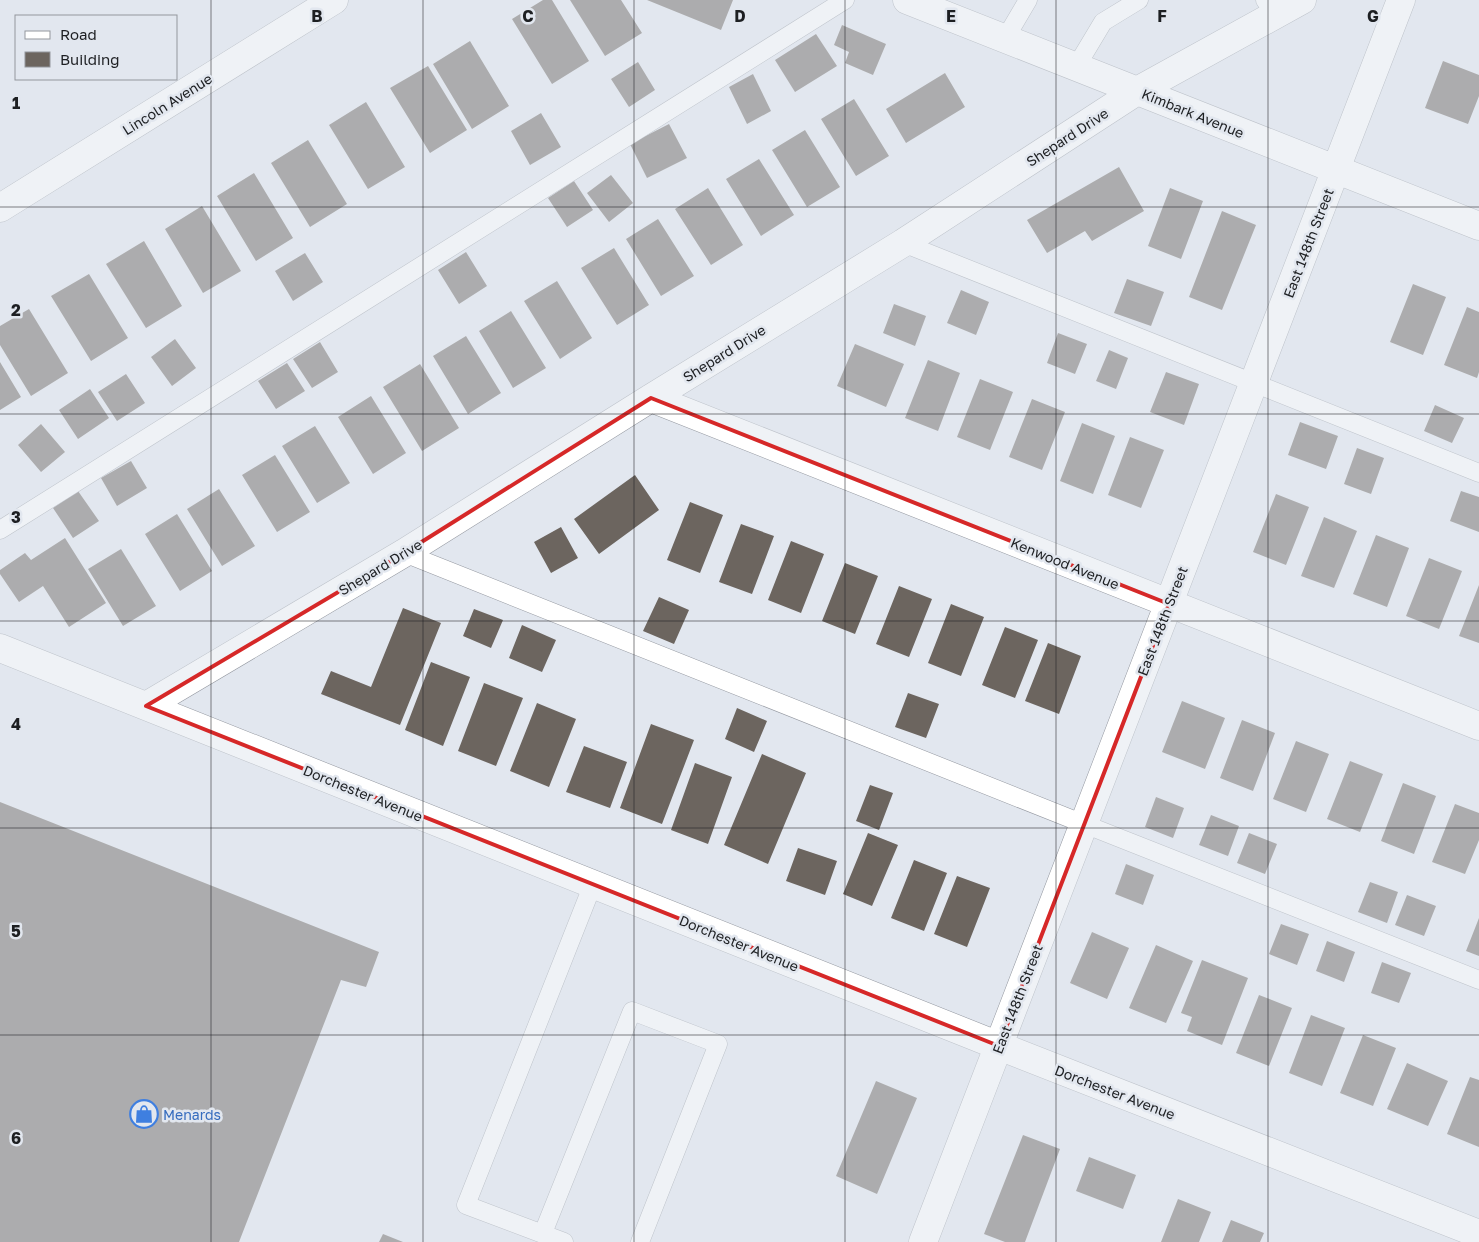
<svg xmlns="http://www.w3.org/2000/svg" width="1479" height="1242" viewBox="0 0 1479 1242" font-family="'Golos Text',sans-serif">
	<rect width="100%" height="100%" fill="#e2e7ef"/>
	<path fill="#6c655f" d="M543,0H552L589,61L552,84L512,19Z
		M570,0H621L642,33L605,56Z
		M647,0H733L721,30Z
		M842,25L886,44L873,75L845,63L849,52L834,45Z
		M816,34L837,66L795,92L775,60Z
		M470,41L509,106L472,129L433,64Z
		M1443,61L1479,75V96L1468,124L1425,108Z
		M638,62L655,90L629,107L611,79Z
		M428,66L467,130L430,153L390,88Z
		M945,73L965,107L906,143L886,109Z
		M753,74L771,111L747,124L729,87Z
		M854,99L889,156L856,176L821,119Z
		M366,102L405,167L368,189L329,125Z
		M541,113L561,147L530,165L511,131Z
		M669,124L687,158L647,178L630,144Z
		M805,130L840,187L807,207L772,150Z
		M308,140L347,204L310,227L271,163Z
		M759,159L794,215L761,236L726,179Z
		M1119,167L1144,211L1092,241L1085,231L1047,253L1027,220Z
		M254,173L293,238L256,261L217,196Z
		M611,175L633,203L609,222L587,193Z
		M574,181L593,210L567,227L548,198Z
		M708,188L743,245L711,265L675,209Z
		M1170,188L1203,201L1181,259L1148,246Z
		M202,206L241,271L203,293L165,229Z
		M1222,211L1256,225L1222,310L1189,297Z
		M658,219L694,276L661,296L626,239Z
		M144,241L182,306L146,328L106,264Z
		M614,248L649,305L617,325L581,268Z
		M466,252L487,286L459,304L438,270Z
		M305,253L323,282L293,301L275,271Z
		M89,274L128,338L91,361L51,296Z
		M1127,279L1164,292L1151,326L1114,313Z
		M557,281L592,338L560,359L524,301Z
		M1413,284L1446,297L1423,355L1390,342Z
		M961,290L989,302L976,335L947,323Z
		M894,304L926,316L915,346L883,333Z
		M1467,307L1479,312V372L1477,378L1444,365Z
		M29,309L68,373L31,396L0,345V326Z
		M511,311L546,368L513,388L479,331Z
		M1058,333L1087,344L1075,374L1047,363Z
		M466,336L501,393L468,414L433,356Z
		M175,339L196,368L172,386L151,357Z
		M320,342L338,372L312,388L293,359Z
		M855,344L904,364L886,407L837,386Z
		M1109,350L1128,358L1116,389L1096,381Z
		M928,360L960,373L938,431L905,418Z
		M0,362L21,397L0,410Z
		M287,363L305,391L276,409L258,381Z
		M420,364L459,428L422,451L383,387Z
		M1166,372L1199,384L1184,425L1150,412Z
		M126,374L145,403L117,421L98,392Z
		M980,379L1013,392L990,450L957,437Z
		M90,389L109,418L78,439L59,410Z
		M371,396L406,453L373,474L338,417Z
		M1032,399L1065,412L1042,470L1009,457Z
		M1435,405L1464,418L1452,443L1424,431Z
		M1300,422L1338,436L1326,469L1288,455Z
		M1082,423L1115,436L1093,494L1060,481Z
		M41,424L65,452L41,472L18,445Z
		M315,426L350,483L317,503L282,446Z
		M1130,437L1164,450L1141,508L1108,495Z
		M1357,448L1384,458L1371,494L1344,484Z
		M275,455L310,512L277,532L242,475Z
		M131,461L147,488L117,506L101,478Z
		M635,475L659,510L599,554L574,519Z
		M219,489L255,546L222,566L187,509Z
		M78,491L99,521L73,538L53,508Z
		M1461,491L1479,497V532L1450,521Z
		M1276,494L1309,507L1286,565L1253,552Z
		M690,502L723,515L700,573L667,560Z
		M177,514L212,571L180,591L145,534Z
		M1324,517L1357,531L1334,588L1301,576Z
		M741,524L774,536L752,594L719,582Z
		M561,527L578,558L551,573L534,542Z
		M1376,535L1409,548L1387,607L1353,594Z
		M65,538L106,603L69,627L43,586L19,602L0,574V570L25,553L31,560Z
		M791,541L824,554L801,613L768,600Z
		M121,549L156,606L123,626L88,569Z
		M1429,558L1462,571L1439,629L1406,616Z
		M845,563L878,576L855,634L822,621Z
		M1479,585V643L1459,636Z
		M899,586L932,599L909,657L876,644Z
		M659,597L689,610L674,644L643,631Z
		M951,604L984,617L961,676L928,663Z
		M403,608L441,623L400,725L321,694L331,671L371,687Z
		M474,609L503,620L491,648L463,636Z
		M522,625L556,640L542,672L509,658Z
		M1005,627L1038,640L1015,698L982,685Z
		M1048,643L1081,656L1059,714L1025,701Z
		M431,662L470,677L443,746L405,730Z
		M484,683L523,698L496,766L458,751Z
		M908,693L939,704L926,738L895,727Z
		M1182,701L1225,718L1205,769L1162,752Z
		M537,703L576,719L549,787L510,771Z
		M737,708L767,721L754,752L725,739Z
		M1242,720L1275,733L1253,791L1220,778Z
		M651,724L694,740L662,824L620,808Z
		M1296,741L1329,754L1306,812L1273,799Z
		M584,746L627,762L610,808L566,792Z
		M762,754L806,773L768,864L724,845Z
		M1350,761L1383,774L1360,832L1327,819Z
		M695,763L732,777L708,844L671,830Z
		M1403,783L1436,796L1414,854L1381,841Z
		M870,785L893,793L879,830L856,821Z
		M1156,797L1184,808L1173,838L1145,827Z
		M0,802L379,952L366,987L341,980L239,1242H0Z
		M1455,804L1479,813V840L1465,874L1432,862Z
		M1211,815L1239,826L1228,856L1199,845Z
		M868,833L898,845L872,906L843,894Z
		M1249,833L1277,844L1265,874L1237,863Z
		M798,848L837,861L825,895L786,881Z
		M914,860L947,873L924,931L891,918Z
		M1126,864L1154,875L1143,905L1115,894Z
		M957,876L990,888L967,947L934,934Z
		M1370,882L1398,892L1387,923L1358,912Z
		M1407,895L1436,906L1424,936L1395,925Z
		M1479,918V956L1466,951Z
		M1281,924L1309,934L1297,965L1269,954Z
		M1092,932L1129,948L1107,999L1070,983Z
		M1327,941L1355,952L1344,982L1316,971Z
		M1156,945L1193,961L1166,1023L1129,1008Z
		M1202,960L1248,978L1222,1045L1187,1031L1192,1017L1181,1013Z
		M1382,962L1411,973L1399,1003L1371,993Z
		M1259,995L1292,1008L1269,1066L1236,1053Z
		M1311,1015L1345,1028L1322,1086L1289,1073Z
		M1363,1035L1396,1048L1373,1106L1340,1093Z
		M1407,1063L1448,1081L1428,1126L1387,1109Z
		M1470,1077L1479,1080V1147L1447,1134Z
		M876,1081L917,1098L877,1194L836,1176Z
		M1023,1135L1060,1149L1025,1242H1005L984,1234Z
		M1089,1157L1136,1175L1123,1209L1076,1191Z
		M1178,1199L1211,1212L1199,1242H1161Z
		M1231,1220L1264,1233L1260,1242H1222Z
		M383,1234L403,1242H379Z"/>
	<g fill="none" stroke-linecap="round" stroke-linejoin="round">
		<defs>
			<path id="lane" d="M1265,0L1275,15
				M1005,39L1028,0
				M1076,67L1103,22L1139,0
				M903,243L1479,473
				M0,530L845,0
				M404,553L1084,824L1479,980
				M543,1233L632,1011L718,1044L640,1242
				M564,1242L466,1205L593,884"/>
			<path id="street" d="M907,0L1479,226
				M651,398L1479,726
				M0,648L999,1046L1479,1234
				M146,706L404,553L651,398L903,243L1137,91L1302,0
				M923,1242L1401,0"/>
			<path id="secondary" d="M0,208L334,0"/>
		</defs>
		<use href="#lane" stroke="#9498a0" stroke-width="19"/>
		<use href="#street" stroke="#9498a0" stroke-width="29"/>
		<use href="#secondary" stroke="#9498a0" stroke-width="29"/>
		<use href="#lane" stroke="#fff" stroke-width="18"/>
		<use href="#street" stroke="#fff" stroke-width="28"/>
		<use href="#secondary" stroke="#fff" stroke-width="28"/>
	</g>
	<path d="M0 0H1479V1242H0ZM651,398L1169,604L999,1046L146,706L404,553Z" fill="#e2e7ef" fill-opacity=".55" fill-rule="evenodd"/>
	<path fill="none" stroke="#d62828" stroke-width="4" stroke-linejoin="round" d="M651,398L1169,604L999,1046L146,706L404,553Z"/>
	<path fill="none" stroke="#1d1f22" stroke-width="1" stroke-opacity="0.55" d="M211,0V1242M423,0V1242M634,0V1242M845,0V1242M1056,0V1242M1268,0V1242M0,207H1479M0,414H1479M0,621H1479M0,828H1479M0,1035H1479"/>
	<defs>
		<symbol id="shop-ring" viewBox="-11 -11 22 22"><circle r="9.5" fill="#e2e7ef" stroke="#3f7fe0" stroke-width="1.5"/><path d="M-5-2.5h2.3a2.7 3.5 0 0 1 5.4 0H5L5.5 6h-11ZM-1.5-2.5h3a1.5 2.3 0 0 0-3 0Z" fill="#3f7fe0"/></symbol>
	</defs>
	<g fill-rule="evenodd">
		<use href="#shop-ring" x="128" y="1098" width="32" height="32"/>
	</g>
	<g text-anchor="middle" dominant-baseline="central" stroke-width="5" stroke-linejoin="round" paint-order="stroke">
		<g font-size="14" fill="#1d1f22" stroke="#e2e7ef">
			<text transform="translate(167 104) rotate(-32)">Lincoln Avenue</text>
			<text transform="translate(1193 113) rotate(22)">Kimbark Avenue</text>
			<text transform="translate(1067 137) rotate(-33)">Shepard Drive</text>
			<text transform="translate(1308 243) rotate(-69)">East 148th Street</text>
			<text transform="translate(724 353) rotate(-32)">Shepard Drive</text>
			<text transform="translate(1065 563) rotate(22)">Kenwood Avenue</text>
			<text transform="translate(380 567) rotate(-31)">Shepard Drive</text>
			<text transform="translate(1162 621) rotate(-69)">East 148th Street</text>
			<text transform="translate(363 793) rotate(22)">Dorchester Avenue</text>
			<text transform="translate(739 943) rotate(22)">Dorchester Avenue</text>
			<text transform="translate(1017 999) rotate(-69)">East 148th Street</text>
			<text transform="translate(1115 1092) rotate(21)">Dorchester Avenue</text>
		</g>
		<g font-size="14" fill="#366cbe" stroke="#e2e7ef" text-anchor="start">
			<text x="163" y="1114">Menards</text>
		</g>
	</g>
	<g font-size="16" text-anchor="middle" font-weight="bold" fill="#1d1f22" stroke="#e2e7ef" stroke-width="5" stroke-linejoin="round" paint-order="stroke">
		<text x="317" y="22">B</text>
		<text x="528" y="22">C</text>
		<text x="740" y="22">D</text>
		<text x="951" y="22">E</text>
		<text x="1162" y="22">F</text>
		<text x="1373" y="22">G</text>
		<text x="16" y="109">1</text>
		<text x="16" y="316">2</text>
		<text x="16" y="523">3</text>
		<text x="16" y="730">4</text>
		<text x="16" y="937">5</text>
		<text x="16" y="1144">6</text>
	</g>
	<rect x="15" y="15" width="162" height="65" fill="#e2e7ef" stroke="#93979d"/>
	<rect x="25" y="31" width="25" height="8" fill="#ffffff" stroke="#93979d"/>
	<text x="60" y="40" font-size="15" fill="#1d1f22">Road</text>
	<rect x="25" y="52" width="25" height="15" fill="#6c655f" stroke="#93979d"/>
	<text x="60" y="65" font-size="15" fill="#1d1f22">Building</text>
</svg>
